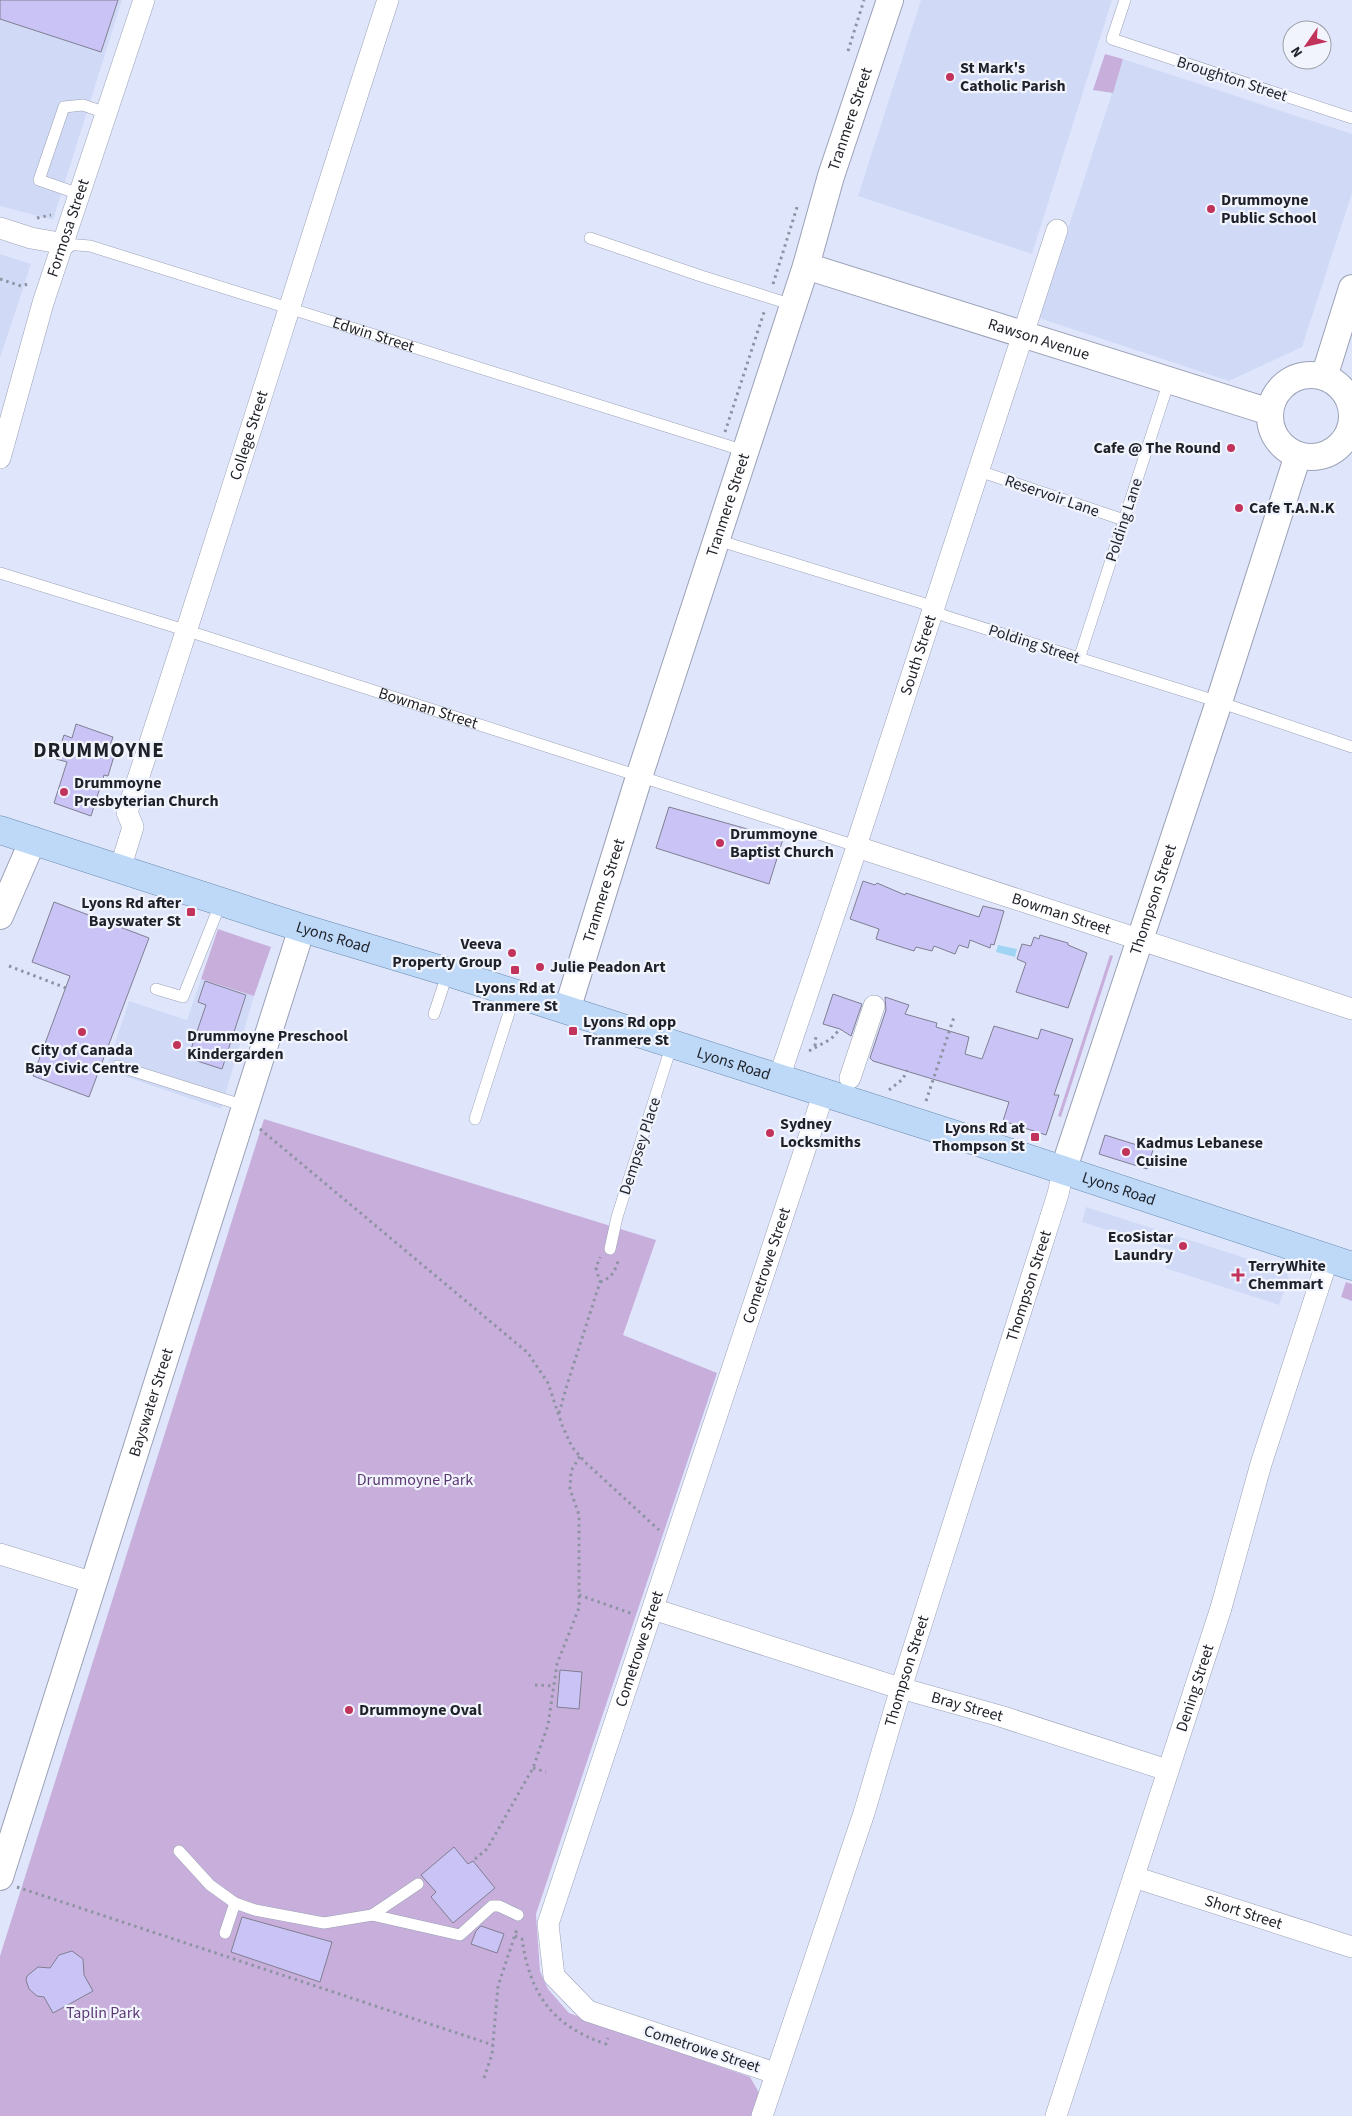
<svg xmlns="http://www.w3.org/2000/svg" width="1352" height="2116" viewBox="0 0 1352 2116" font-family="'Source Sans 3',sans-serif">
	<rect width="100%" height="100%" fill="#dfe6fc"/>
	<path fill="#d0daf6" d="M0,0H122L53,220L0,206Z
		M921,0H1112L1032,254L858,196Z
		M1123,59L1352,134V193L1302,347L1229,381L1039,318Z
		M0,254L31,264L0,358Z
		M201,979L254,996L221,1109L106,1070L129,1001L187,1020Z
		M1086,1207L1286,1271L1289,1278L1279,1305L1165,1268L1170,1250L1082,1222Z"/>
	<path fill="#c8afdb" d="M1105,54L1123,59L1113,93L1093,90Z
		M218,929L271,947L254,996L201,979Z
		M1110,955L1113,956L1061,1117L1058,1116Z
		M264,1119L656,1240L623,1335L717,1373L536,1914L540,1971L548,1989L569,2013L750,2077L761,2096L754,2116H0V1956Z
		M1346,1282L1352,1284V1301L1341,1297Z"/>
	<path fill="#9fd5f3" d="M998,945L1017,949L1015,957L996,952Z"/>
	<path fill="#cac4f6" stroke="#807e92" d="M0,0H118L101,52L0,19Z
		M76,724L113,737L108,751L115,753L108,776L104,775L91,816L54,803L67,762L56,759L64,735L72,738Z
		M669,807L783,839L769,884L656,848Z
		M863,881L875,885L877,883L905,895L906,893L979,917L983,906L1004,911L994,945L991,944L990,948L970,940L968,948L959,945L955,954L934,946L932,951L916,947L914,951L876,939L879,929L850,919Z
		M54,902L149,938L89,1097L33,1076L70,976L32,962Z
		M1040,935L1068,943V945L1087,953L1068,1008L1016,992L1026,963L1017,959L1022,944L1031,946L1034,937L1039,939Z
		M205,981L246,995L222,1069L188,1058L206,1005L198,1002Z
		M833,994L862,1004L851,1036L840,1029L823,1024Z
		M885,997L909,1005L905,1014L937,1023L936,1027L969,1037L965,1054L982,1059L994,1026L1038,1039L1041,1029L1073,1039L1054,1095H1059L1046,1135L1003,1121L1009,1102L873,1061L870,1058L886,1010Z
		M1105,1135L1153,1150L1147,1169L1099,1154Z
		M560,1670L582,1672L579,1709L557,1707Z
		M454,1847L468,1864L473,1861L495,1888L453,1923L431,1897L436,1892L421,1875Z
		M242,1917L332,1942L320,1982L231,1952Z
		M481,1926L504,1934L497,1953L471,1944L476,1931Z
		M72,1951L83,1959L84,1975L93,1991L53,2013L44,1997L37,1996L29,1989L26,1980L27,1976L38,1967L50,1968L59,1955Z"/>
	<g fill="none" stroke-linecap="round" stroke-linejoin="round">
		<defs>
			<g id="service">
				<path d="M1125,0L1112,39L1352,118"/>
				<path d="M79,194L39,180L64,107L83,105L106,113"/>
				<path d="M590,238L701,276L793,305"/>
				<path id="s1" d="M65,244L90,246L745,451"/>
				<path d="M979,471L1124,520"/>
				<path d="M717,540L922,603L945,616L1219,702L1352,747"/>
				<path id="s2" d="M0,573L188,631L856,846"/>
				<path d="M1079,659L1169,381"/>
				<path d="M156,989L183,997L221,902"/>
				<path d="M434,1014L448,972"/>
				<path d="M118,1066L245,1106"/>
				<path d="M475,1119L515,994"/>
				<path d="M610,1249L617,1217L672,1044"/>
				<path d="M179,1851L210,1885L235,1903L255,1910L324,1923L372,1915L460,1935L492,1906H499L518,1915"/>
				<path d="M372,1915L418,1884"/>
				<path d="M225,1933L235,1903"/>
			</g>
			<g id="minor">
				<path d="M0,228L31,238L65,244"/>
				<path d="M1349,431L1352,432"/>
				<path id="s3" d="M0,458L43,303L144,0"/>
				<path id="s4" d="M857,847L1352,1009"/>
				<path id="s5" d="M120,869L133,827L127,812C217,542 300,270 388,0"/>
				<path id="s6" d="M779,1078L857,847L856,846L1057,230"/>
				<path d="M850,1078L874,1006"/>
				<path d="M0,1554L94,1583"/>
				<path id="s7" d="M653,1609L890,1685L1000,1716L1167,1770"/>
				<path id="s8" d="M1134,1877L1352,1947"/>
				<path id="s9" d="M775,2073L588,2011L554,1976L548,1924L824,1092"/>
				<path id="s10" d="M762,2116L864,1813L901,1688L1058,1194L1063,1171"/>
				<path id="s11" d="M1056,2116L1221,1608L1261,1464L1328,1258"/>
			</g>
			<g id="tertiary">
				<path id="s12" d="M806,266L1270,412"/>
				<circle cx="1311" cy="416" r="41"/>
				<path d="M1324,377L1352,288"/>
				<path d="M0,916L33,840"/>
				<path id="s13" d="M567,1010L639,777L806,266L831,176L890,0"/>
				<path id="s14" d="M1063,1171L1219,702L1298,455"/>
				<path id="s15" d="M0,1877L302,928"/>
			</g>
			<g id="primary">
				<path id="s16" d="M0,830L302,928L448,972L978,1142L1352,1266"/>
			</g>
		</defs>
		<use href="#service" stroke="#9ba1b6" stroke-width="12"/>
		<use href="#minor" stroke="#9ba1b6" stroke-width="22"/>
		<use href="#tertiary" stroke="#9ba1b6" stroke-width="28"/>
		<use href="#primary" stroke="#6988ac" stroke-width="29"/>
		<path stroke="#8e93a3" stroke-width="3" stroke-dasharray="2.5 4" stroke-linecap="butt" d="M848,51L864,0
			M37,218L51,215
			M0,279L21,286L28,284
			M773,284L798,204
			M725,432L765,309
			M9,966L66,988
			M815,1046L816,1035
			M809,1051L831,1039L839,1030
			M889,1090L903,1079L907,1070
			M926,1101L954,1017
			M260,1129L528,1353L548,1383L562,1425L572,1447L586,1463L659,1530
			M600,1282C611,1278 615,1272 618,1261
			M559,1413L567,1385L600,1282L596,1268L600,1257
			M579,1595L633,1614
			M535,1685L553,1686
			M533,1768L546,1772
			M475,1859L487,1849L533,1768L548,1725L557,1664L579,1608V1515L570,1489L571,1471L580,1456
			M17,1887L493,2045
			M515,1936L522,1939C530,1994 552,2026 606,2044L608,2038
			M484,2078L492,2054L498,1986L517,1929"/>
		<use href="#service" stroke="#fff" stroke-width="11"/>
		<use href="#minor" stroke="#fff" stroke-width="21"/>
		<use href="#tertiary" stroke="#fff" stroke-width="26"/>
		<use href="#primary" stroke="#bdd9f7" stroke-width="28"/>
	</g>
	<g fill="#c2335c" stroke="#f1f4fd" stroke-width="2">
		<circle cx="950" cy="77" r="5"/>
		<circle cx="1211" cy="209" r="5"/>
		<circle cx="1231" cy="448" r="5"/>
		<circle cx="1239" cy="508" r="5"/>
		<circle cx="64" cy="792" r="5"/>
		<circle cx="720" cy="843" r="5"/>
		<rect x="186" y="907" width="10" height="10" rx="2.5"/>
		<circle cx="512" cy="953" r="5"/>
		<circle cx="540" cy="967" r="5"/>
		<rect x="510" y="965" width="10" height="10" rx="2.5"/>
		<rect x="568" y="1026" width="10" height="10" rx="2.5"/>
		<circle cx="82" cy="1032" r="5"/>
		<circle cx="177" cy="1045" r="5"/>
		<circle cx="770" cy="1133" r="5"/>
		<rect x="1030" y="1132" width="10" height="10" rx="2.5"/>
		<circle cx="1126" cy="1152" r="5"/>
		<circle cx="1183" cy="1246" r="5"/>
		<path d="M1235.5 1267.5h5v5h5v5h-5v5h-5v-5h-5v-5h5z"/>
		<circle cx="349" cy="1710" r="5"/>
	</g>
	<g text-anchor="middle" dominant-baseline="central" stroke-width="4.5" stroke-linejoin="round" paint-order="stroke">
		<g font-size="16" font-weight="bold" fill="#1f2129" stroke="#f1f4fd" text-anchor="start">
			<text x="960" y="68">St Mark's<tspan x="960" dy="18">Catholic Parish</tspan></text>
			<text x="1221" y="200">Drummoyne<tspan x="1221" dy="18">Public School</tspan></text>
			<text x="1221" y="448" text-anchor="end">Cafe @ The Round</text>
			<text x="1249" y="508">Cafe T.A.N.K</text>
			<text x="74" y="783">Drummoyne<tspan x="74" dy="18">Presbyterian Church</tspan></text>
			<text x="730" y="834">Drummoyne<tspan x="730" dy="18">Baptist Church</tspan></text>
			<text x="181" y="903" text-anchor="end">Lyons Rd after<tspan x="181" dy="18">Bayswater St</tspan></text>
			<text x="502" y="944" text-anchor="end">Veeva<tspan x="502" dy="18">Property Group</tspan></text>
			<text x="550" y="967">Julie Peadon Art</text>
			<text x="515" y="988" text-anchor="middle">Lyons Rd at<tspan x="515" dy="18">Tranmere St</tspan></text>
			<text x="583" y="1022">Lyons Rd opp<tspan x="583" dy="18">Tranmere St</tspan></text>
			<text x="187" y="1036">Drummoyne Preschool<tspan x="187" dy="18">Kindergarden</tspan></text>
			<text x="82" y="1050" text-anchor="middle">City of Canada<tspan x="82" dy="18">Bay Civic Centre</tspan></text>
			<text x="780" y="1124">Sydney<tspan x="780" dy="18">Locksmiths</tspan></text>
			<text x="1025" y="1128" text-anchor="end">Lyons Rd at<tspan x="1025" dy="18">Thompson St</tspan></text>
			<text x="1136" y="1143">Kadmus Lebanese<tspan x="1136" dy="18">Cuisine</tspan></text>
			<text x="1173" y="1237" text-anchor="end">EcoSistar<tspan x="1173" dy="18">Laundry</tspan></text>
			<text x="1248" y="1266">TerryWhite<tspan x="1248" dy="18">Chemmart</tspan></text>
			<text x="359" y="1710">Drummoyne Oval</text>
		</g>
		<g font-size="16" fill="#1f2129" stroke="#f1f4fd">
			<text transform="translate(1232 79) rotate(18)">Broughton Street</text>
			<text stroke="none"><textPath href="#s13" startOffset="935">Tranmere Street</textPath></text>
			<text stroke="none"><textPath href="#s3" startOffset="240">Formosa Street</textPath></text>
			<text stroke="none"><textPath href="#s1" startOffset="322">Edwin Street</textPath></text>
			<text stroke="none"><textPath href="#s12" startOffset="244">Rawson Avenue</textPath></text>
			<text stroke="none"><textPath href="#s5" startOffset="456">College Street</textPath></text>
			<text transform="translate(1052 496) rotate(19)">Reservoir Lane</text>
			<text stroke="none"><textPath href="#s13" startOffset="530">Tranmere Street</textPath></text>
			<text transform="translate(1124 520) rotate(-72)">Polding Lane</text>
			<text transform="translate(1034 644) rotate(18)">Polding Street</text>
			<text stroke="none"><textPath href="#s6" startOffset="446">South Street</textPath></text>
			<text stroke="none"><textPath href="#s2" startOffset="449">Bowman Street</textPath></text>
			<text stroke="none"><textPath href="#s13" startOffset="125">Tranmere Street</textPath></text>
			<text stroke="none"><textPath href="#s14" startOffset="286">Thompson Street</textPath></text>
			<text stroke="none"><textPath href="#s4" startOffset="215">Bowman Street</textPath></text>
			<text stroke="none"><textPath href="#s16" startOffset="350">Lyons Road</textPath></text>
			<text stroke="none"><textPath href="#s16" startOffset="770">Lyons Road</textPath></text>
			<text transform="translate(640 1146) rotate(-72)">Dempsey Place</text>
			<text stroke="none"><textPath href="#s16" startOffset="1175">Lyons Road</textPath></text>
			<text stroke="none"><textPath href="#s9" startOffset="992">Cometrowe Street</textPath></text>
			<text stroke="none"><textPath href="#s10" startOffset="872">Thompson Street</textPath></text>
			<text stroke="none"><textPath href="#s15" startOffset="498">Bayswater Street</textPath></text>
			<text stroke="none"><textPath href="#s9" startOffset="588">Cometrowe Street</textPath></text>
			<text stroke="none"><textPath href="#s10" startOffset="468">Thompson Street</textPath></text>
			<text stroke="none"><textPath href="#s11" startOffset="450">Dening Street</textPath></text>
			<text stroke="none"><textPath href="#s7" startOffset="329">Bray Street</textPath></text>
			<text stroke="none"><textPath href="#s8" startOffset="115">Short Street</textPath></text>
			<text transform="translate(702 2049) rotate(18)">Cometrowe Street</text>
		</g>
		<g font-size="16" fill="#5d3a74" stroke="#f1f4fd">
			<text x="415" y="1480">Drummoyne Park</text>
			<text x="103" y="2013">Taplin Park</text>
		</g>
		<g font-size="21" font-weight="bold" letter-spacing="1" fill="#1f2129" stroke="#f1f4fd">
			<text x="99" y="750">DRUMMOYNE</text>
		</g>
	</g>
	<g transform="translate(1307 45) rotate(236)"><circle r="24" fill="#f1f4fd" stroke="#9da0a8"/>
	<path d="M0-4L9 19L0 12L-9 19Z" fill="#c2335c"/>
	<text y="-8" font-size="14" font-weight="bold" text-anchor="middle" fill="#1f2129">N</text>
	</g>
</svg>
